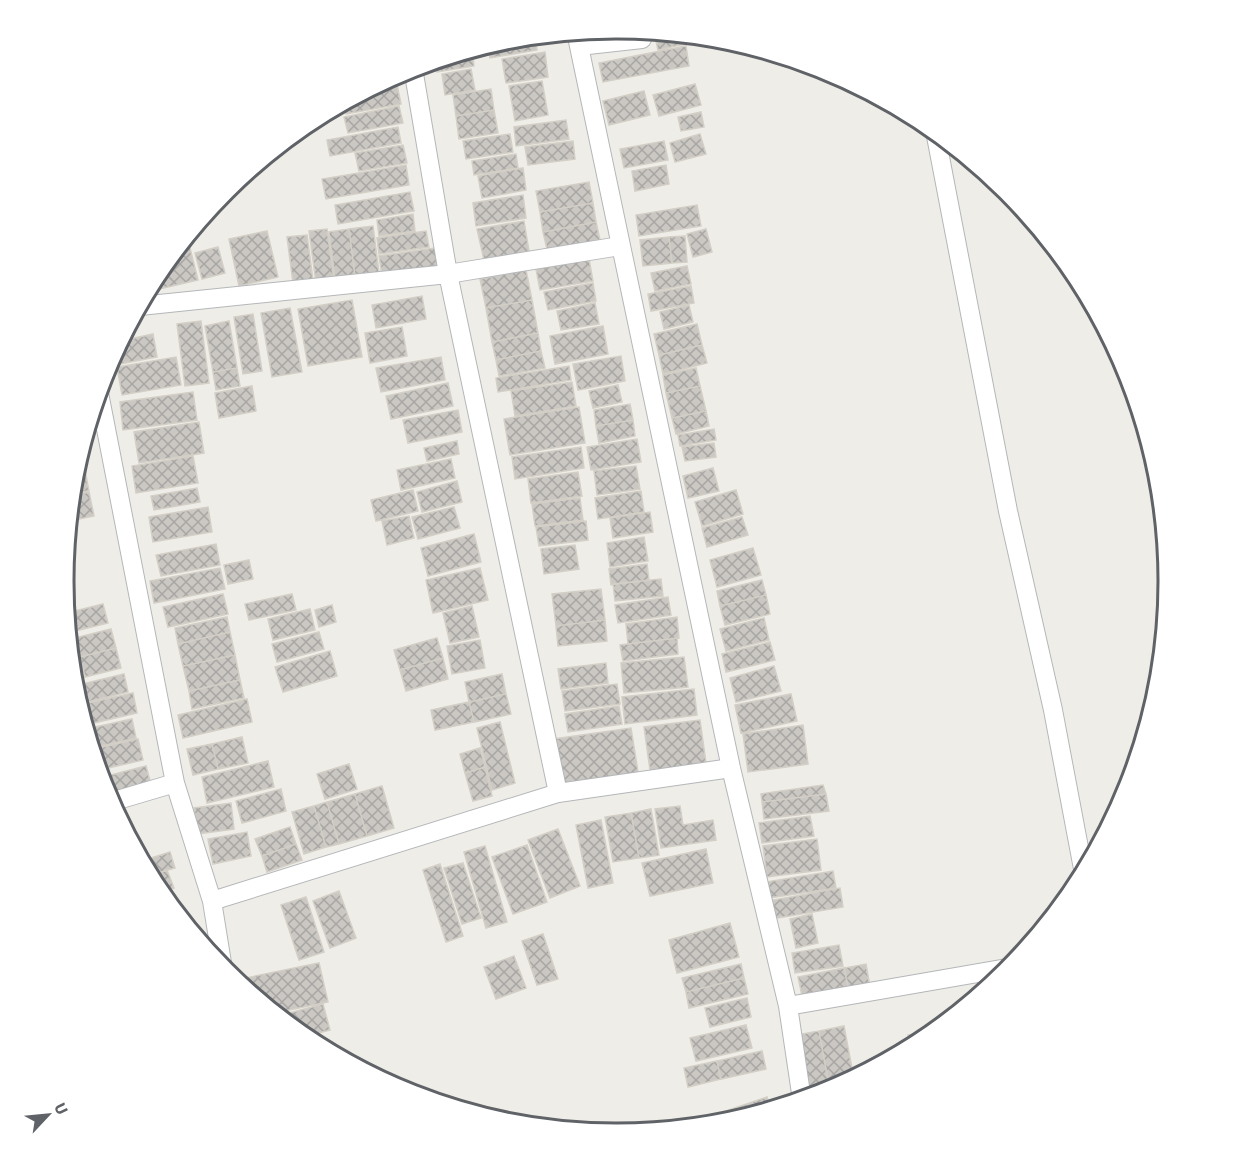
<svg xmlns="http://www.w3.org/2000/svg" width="1233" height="1163" viewBox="0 0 1233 1163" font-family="Signika,sans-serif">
	<defs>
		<pattern id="building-cross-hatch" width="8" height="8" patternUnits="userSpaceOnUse" patternTransform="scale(1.5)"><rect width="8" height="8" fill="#cbc8c4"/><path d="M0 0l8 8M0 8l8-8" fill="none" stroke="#a8a6a3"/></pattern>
	</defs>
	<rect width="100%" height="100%" fill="#efede7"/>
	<path fill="url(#building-cross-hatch)" stroke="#d3cfc6" stroke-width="1.5" d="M654,32L678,35L680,45L658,50Z
		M678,35L700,37L701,41L680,45Z
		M535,37L537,50L490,58L488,45L509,39Z
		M686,46L689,66L603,82L599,63Z
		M472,50L474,66L437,72L435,61Z
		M545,52L548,77L506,83L502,59Z
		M471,69L475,90L445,95L442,74Z
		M396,80L401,104L346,114L344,103L383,82Z
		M542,81L548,115L515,121L509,86Z
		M695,84L701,105L659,116L653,95Z
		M491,89L494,110L456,116L453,95Z
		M644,91L650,115L609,125L603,101Z
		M399,106L403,123L348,133L344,117Z
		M494,110L498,133L459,139L456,116Z
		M701,112L704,127L681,131L678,117Z
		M566,120L569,139L516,146L514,127Z
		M398,127L401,143L330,156L327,140Z
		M510,134L513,152L466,159L463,141Z
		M700,134L706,154L675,162L670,143Z
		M573,141L575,159L528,165L525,147Z
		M664,141L668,160L624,168L620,149Z
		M403,145L407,163L359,171L355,153Z
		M516,154L518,168L474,175L472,161Z
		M406,165L409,185L326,199L322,179Z
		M666,165L669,184L635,191L632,171Z
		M523,168L526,190L482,198L478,176Z
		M589,182L593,203L540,212L536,191Z
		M410,192L414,211L338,224L335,205Z
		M523,195L526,218L476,226L473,203Z
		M593,203L596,222L543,232L540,212Z
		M697,205L701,226L639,236L636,215Z
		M413,214L415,231L379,236L377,220Z
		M524,221L529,251L484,260L477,229Z
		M596,222L600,240L547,249L543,232Z
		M373,226L379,273L355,276L349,229Z
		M327,229L334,281L316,283L309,231Z
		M349,229L355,276L335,278L329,232Z
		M706,229L712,252L693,257L687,234Z
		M267,231L278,277L239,286L229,239Z
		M426,231L429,247L379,254L377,238Z
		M307,235L313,280L293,283L287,237Z
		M685,236L687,262L672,263L669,237Z
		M669,237L672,263L643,266L640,240Z
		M189,244L198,280L159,289L157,274L179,247Z
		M218,247L225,273L202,279L195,253Z
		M435,248L438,267L382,275L379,256Z
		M589,259L593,281L540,290L536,269Z
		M687,266L691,284L655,291L651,273Z
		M526,270L532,300L486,308L480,279Z
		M153,281L156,293L146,295Z
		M593,283L596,301L548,310L544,292Z
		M691,286L694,303L651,311L648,294Z
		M422,296L426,319L376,328L372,305Z
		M352,300L362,357L308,366L298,309Z
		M532,300L538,333L492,342L486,308Z
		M595,303L599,324L561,330L557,311Z
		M689,305L693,322L664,329L660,312Z
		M290,308L302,372L272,377L261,313Z
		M253,314L262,371L243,374L234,317Z
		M201,321L209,383L185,386L177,324Z
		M229,321L237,368L213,372L205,326Z
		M697,324L702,345L659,355L654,334Z
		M603,326L608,354L555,364L550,336Z
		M402,327L407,356L370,363L365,333Z
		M538,333L541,351L496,360L492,342Z
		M153,334L157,357L114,365L113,357L121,341Z
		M702,345L707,363L663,374L659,355Z
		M541,351L545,368L499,376L496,360Z
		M621,356L625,381L578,390L573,364Z
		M176,357L181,385L122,395L117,367Z
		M441,357L445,380L381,392L376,368Z
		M569,366L571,380L498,392L496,378Z
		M237,368L240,386L216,390L213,372Z
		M696,368L700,386L666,393L663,375Z
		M572,382L576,406L515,416L511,391Z
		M448,383L453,406L391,419L386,396Z
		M618,385L622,402L593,408L589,391Z
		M252,386L256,411L219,418L215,393Z
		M700,386L706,411L672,418L666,393Z
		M193,392L197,420L123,430L120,402Z
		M630,404L633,420L596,426L594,410Z
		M579,407L585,443L510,455L504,419Z
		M458,410L462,432L408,443L403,420Z
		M706,411L709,426L676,434L672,418Z
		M633,420L635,436L599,443L596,426Z
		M199,422L204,453L139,463L134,432Z
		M714,429L716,440L680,446L678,435Z
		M637,439L641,462L591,470L587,447Z
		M457,441L459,454L427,461L424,448Z
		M714,443L716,457L685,461L682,447Z
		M581,447L584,468L515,479L512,457Z
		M193,456L198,483L136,493L132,466Z
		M451,459L455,478L401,490L397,470Z
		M84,465L89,491L72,493L76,466Z
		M636,466L640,489L597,495L594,471Z
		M713,468L719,491L688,498L683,476Z
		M578,472L582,496L531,503L528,479Z
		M457,481L462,502L422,512L417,492Z
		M197,488L200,502L154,510L151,496Z
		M413,490L418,511L376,521L371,500Z
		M736,490L743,514L702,526L695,502Z
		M641,491L644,512L598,519L595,498Z
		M89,492L94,516L69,521L72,496Z
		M580,498L583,520L535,526L532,504Z
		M208,507L212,532L153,542L149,517Z
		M454,507L460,528L418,539L412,517Z
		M650,512L653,532L613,538L610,518Z
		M409,516L414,538L387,545L382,521Z
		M742,517L748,535L707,547L702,528Z
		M586,521L588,540L539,546L536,527Z
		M474,534L481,562L428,576L421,548Z
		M644,537L648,561L610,567L607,543Z
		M216,544L220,565L161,576L156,555Z
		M575,545L579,569L544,574L541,549Z
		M753,548L761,575L717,587L710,560Z
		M249,560L253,579L228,584L224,565Z
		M647,564L649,580L611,585L609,569Z
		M220,568L225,589L154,603L150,581Z
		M480,568L488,600L433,613L426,580Z
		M661,579L663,596L615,601L613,584Z
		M762,580L766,595L720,606L717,591Z
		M601,589L605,620L556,626L552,594Z
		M223,594L228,614L168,627L163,607Z
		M292,594L296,610L249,620L245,604Z
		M766,595L770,614L725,625L720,606Z
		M668,597L671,615L618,623L615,605Z
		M103,604L108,623L71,632L67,613Z
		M332,605L336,622L319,627L315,610Z
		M472,606L479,637L450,643L443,613Z
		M310,609L315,630L273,640L268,619Z
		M227,617L230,632L178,644L175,628Z
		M677,617L679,638L628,644L626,624Z
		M764,618L769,640L726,651L720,629Z
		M605,620L607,641L558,646L556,626Z
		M111,629L116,648L80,657L75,638Z
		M230,632L235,655L183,666L178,644Z
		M319,632L324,649L277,662L272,644Z
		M437,638L443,658L400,670L394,650Z
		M677,638L678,654L623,661L620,645Z
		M480,640L485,668L452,674L447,646Z
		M770,642L775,660L726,672L722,654Z
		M116,648L121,668L85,677L80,657Z
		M330,651L337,676L283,692L275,667Z
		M235,655L240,680L189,691L183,666Z
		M684,657L688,687L624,693L621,663Z
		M443,658L448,679L406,691L400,670Z
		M606,663L608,683L561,689L558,669Z
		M774,666L781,691L736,702L730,678Z
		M124,674L128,692L79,704L74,686Z
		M502,674L506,694L469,702L465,682Z
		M240,680L244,698L192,709L189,691Z
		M617,684L620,704L565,711L562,691Z
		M694,689L697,715L625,724L622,697Z
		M133,693L137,713L85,725L79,705Z
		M506,694L511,714L474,722L469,702Z
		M791,694L797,721L741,733L735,705Z
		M247,699L252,722L183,738L178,715Z
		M469,702L474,722L435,730L431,710Z
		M619,706L622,724L568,732L565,714Z
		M132,719L136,738L92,748L86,729Z
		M700,720L707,770L651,777L644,727Z
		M500,722L515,783L492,790L477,728Z
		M803,725L808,764L748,772L743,734Z
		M631,728L639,778L562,789L554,739Z
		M242,737L248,763L218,769L212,744Z
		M138,739L143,760L99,770L93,749Z
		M212,744L218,769L193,775L187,749Z
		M480,748L485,767L465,773L460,754Z
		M268,761L274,787L207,803L202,777Z
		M349,764L357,789L325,799L317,774Z
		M146,766L152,788L110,800L103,777Z
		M485,767L492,796L473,801L465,773Z
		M823,785L826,794L762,802L761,794Z
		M382,786L394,828L367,836L355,794Z
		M281,789L286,811L242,823L236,801Z
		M355,794L367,836L339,844L327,802Z
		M826,794L829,811L764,819L762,802Z
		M327,802L339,844L326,847L314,806Z
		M231,803L234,829L198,834L194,808Z
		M314,806L326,847L304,854L292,812Z
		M680,806L683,825L713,820L716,840L661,848L655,809Z
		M651,809L659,855L639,858L631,813Z
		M631,813L639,858L613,862L605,817Z
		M810,816L814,836L762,843L759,823Z
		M601,820L613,883L588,888L576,825Z
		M290,827L296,844L262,856L255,839Z
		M558,829L580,886L550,898L528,840Z
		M247,832L251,856L213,864L208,839Z
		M817,839L821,870L767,877L763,846Z
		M296,844L302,860L267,872L262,856Z
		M527,845L547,902L513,914L492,857Z
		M485,846L507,922L486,928L464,852Z
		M706,849L713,883L650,896L642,863Z
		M170,852L175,868L150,875L142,861Z
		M463,863L481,918L462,924L444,868Z
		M440,864L463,936L446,942L423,870Z
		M167,870L174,888L160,893L150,876Z
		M833,871L836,888L769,898L766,882Z
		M840,888L843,907L772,919L768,901Z
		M339,891L356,938L330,948L313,901Z
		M306,897L324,952L299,960L281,905Z
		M812,914L818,943L796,948L790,919Z
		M730,923L739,957L677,973L669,940Z
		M543,934L558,979L537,985L522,941Z
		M839,945L843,966L795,973L792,953Z
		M514,956L526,988L496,999L484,967Z
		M319,963L328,1002L275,1013L249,992L246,978Z
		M741,964L744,978L686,992L682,978Z
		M866,964L870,987L849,991L844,968Z
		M844,968L849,991L803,1000L798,977Z
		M744,978L748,994L689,1008L686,992Z
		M747,998L751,1017L710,1027L705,1008Z
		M323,1004L330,1030L304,1037L278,1016Z
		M746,1025L752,1048L696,1061L690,1038Z
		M844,1026L854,1079L829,1086L819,1031Z
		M938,1030L923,1041L910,1049L908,1035Z
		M819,1031L829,1086L806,1090L796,1035Z
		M762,1051L766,1069L721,1079L717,1061Z
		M717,1061L721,1079L688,1087L684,1068Z
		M767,1097L771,1110L726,1123L723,1112Z"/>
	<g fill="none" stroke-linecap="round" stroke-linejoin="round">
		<defs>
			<path id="minor" d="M576,32L731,768L788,1006L1007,968L1009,971
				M579,46L642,39
				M413,68L448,274L558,793
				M935,131L1008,511L1053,710L1084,874
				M140,306L448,274L620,246
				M99,393L175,783L212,901L223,969
				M111,802L175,783
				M212,901L558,793L731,768
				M788,1006L802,1100"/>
		</defs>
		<use href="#minor" stroke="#b4b7ba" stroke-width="20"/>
		<use href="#minor" stroke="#fff" stroke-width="18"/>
	</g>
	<path d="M0 0H1233V1163H0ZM74 581a542 542 0 1 1 1084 0a542 542 0 1 1-1084 0Z" fill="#fff" fill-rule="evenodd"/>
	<path fill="none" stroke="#5f6266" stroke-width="3" d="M74 581a542 542 0 1 1 1084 0a542 542 0 1 1-1084 0Z"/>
	<g transform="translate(48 1115) rotate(64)" stroke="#ffffff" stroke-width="4.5" paint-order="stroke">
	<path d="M0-4.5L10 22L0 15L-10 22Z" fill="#5f6266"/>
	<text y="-9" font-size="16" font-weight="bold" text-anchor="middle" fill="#5f6266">U</text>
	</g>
</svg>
